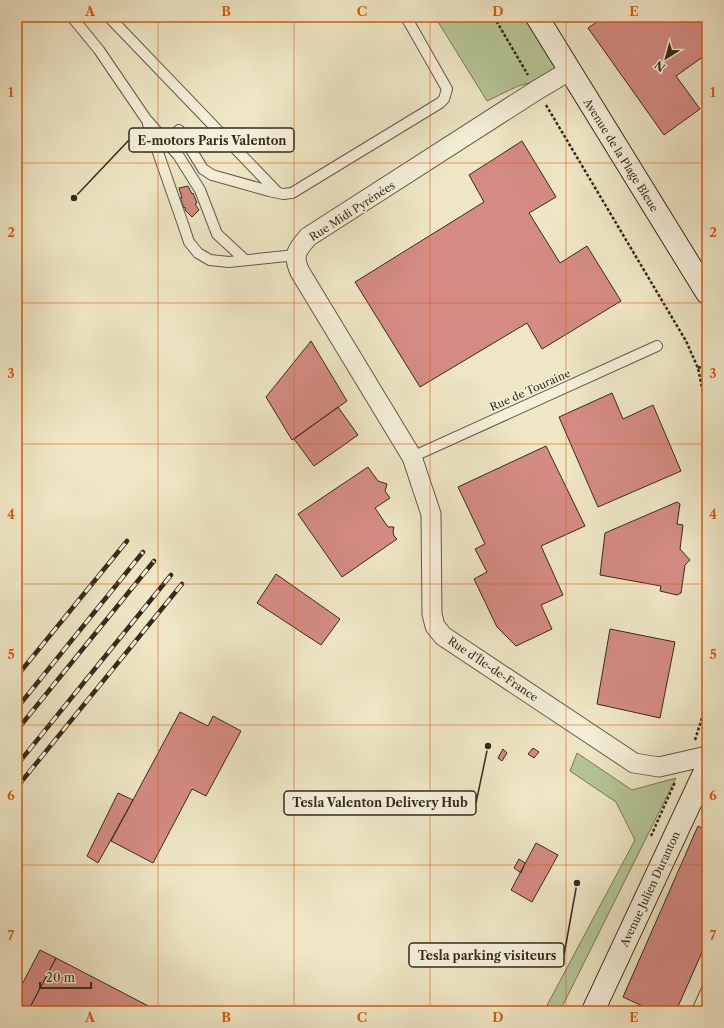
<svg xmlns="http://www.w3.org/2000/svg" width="724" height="1028" viewBox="0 0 724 1028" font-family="'Libre Caslon Text',serif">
	<rect width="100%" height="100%" fill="#eee6c5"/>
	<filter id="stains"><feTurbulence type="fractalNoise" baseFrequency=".005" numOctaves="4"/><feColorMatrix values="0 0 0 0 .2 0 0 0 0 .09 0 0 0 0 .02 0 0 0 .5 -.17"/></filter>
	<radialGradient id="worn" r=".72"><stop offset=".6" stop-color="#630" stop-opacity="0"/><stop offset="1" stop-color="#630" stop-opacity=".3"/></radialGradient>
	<path fill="#b5c697" stroke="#76785a" d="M435,17H526L556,66L553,72L545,79L518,86L487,101Z
		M577,753L632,790L676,778L560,1011H544L635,840L616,802L570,771Z"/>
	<path fill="#d48b83" stroke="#362a1c" d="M604,17H707V54L676,76L700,109L664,135L588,28Z
		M522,141L556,197L529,213L560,263L587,246L621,301L542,349L527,323L420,387L355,282L484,202L469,175Z
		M188,186L192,194L193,193L197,203L195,204L199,210L192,217L185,210V207L184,208L180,198H182L179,188Z
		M311,341L347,401L292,440L266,397Z
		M612,393L623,419L653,405L681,471L598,507L559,417Z
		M338,407L358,435L314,466L294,439Z
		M546,446L585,526L541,546L563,595L541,605L552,629L516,646L497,627L474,579L487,572L475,549L485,544L458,487Z
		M368,467L378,481L387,484L385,491L390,498L375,508L388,527H394L393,532L394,536L397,539L342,577L298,514Z
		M677,502L680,504L677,524L683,525L680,549L690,560L685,565L681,593L677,595L660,591L661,586L600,575L605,533Z
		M276,574L340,619L321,645L257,603Z
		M610,629L675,642L660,718L597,704Z
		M180,712L208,726L213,716L241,731L206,796L192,789L153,863L111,841Z
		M533,748L539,752L534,758L528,754Z
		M503,749L507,753L502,761L498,758Z
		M118,793L133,800L98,863L87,856Z
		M698,826L707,831V941L676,1011H653L623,997Z
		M536,843L558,855L532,902L511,890Z
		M519,859L525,863L521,873L514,868Z
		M40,950L56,958L28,1011H17V994Z
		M56,958L158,1011H28Z
		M181,1006L190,1011H178Z"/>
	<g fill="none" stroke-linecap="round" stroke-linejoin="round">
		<defs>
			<path id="lane" d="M72,17L99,50L146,119L178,155L200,190L217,234L244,259
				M109,17L278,193
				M148,124L183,224L189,242L198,253L210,260L229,262L296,255
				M166,141L179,130L203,169L212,175L269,191L283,194L292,193L440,103L444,99L447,89L406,17
				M412,457L657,346
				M697,1011L707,989"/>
			<path id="street" d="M569,71L537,90L308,237C297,250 292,255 300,272L412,457L431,514L432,614L435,626L443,636L634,763L659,767L707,756"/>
			<path id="secondary" d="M537,17L707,293
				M593,1011L707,767"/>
		</defs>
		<use href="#lane" stroke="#645946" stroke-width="12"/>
		<use href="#street" stroke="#645946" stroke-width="21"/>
		<use href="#secondary" stroke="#362a1c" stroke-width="24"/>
		<path stroke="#362a1c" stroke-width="2.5" stroke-dasharray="3 2" stroke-linecap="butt" d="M494,17L528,75
			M546,105L686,341L698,368L707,412
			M698,368L707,365
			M695,740L707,702
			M651,836L675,782"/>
		<use href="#lane" stroke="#f4efd9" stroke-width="10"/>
		<use href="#street" stroke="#f4efd9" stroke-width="19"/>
		<use href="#secondary" stroke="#f4efd9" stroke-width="22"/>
		<defs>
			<path id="rail" d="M17,676L127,541
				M17,708L143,552
				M17,730L154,561
				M17,765L171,575
				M17,787L182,584"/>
		</defs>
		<use href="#rail" stroke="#362a1c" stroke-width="4.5"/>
		<use href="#rail" stroke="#f4efd9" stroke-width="3" stroke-dasharray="9" stroke-linecap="butt"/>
	</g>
	<path fill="none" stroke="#df570d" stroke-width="1" stroke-opacity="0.55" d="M158,17V1011M294,17V1011M430,17V1011M566,17V1011M17,163H707M17,303H707M17,444H707M17,584H707M17,725H707M17,865H707"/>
	<g text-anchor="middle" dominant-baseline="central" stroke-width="3.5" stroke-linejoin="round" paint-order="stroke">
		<g font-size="11" fill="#362a1c" stroke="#f4efd9">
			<text transform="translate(621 155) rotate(58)">Avenue de la Plage Bleue</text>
			<text transform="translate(352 211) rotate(-33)">Rue Midi Pyrénées</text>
			<text transform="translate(530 390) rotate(-24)">Rue de Touraine</text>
			<text transform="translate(493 669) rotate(34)">Rue d'Île-de-France</text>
			<text transform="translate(650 889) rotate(-65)">Avenue Julien Duranton</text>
		</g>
	</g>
	<path fill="none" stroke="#362a1c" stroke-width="1.5" d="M74 198L129 140M488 746L476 803M577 883L564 955"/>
	<g fill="#362a1c" stroke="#f4efd9" stroke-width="1.5">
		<circle cx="74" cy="198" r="4"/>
		<circle cx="488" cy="746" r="4"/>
		<circle cx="577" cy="883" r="4"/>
	</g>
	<g fill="#f4efd9" stroke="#362a1c" stroke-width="1.5">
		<rect x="129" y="128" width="165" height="24" rx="4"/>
		<rect x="284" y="791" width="192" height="24" rx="4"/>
		<rect x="409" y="943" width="155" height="24" rx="4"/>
	</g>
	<g font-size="12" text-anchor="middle" font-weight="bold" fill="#362a1c">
		<text x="212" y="145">E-motors Paris Valenton</text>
		<text x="380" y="807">Tesla Valenton Delivery Hub</text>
		<text x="487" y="960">Tesla parking visiteurs</text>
	</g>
	<rect width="724" height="1028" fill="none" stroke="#eee6c5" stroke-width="44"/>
	<g transform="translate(666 58) rotate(217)" stroke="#f4efd9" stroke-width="3" paint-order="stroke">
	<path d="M0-3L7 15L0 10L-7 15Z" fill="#362a1c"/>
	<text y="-6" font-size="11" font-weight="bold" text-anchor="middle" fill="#362a1c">N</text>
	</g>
	<path d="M40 982v6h51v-6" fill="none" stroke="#362a1c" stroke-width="2"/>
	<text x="46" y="982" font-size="12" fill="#362a1c" stroke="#f4efd9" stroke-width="3" paint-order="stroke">20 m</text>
	<rect x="22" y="22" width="680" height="984" fill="none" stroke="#df570d" stroke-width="1.5"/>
	<g font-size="13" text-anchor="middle" font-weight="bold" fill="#df570d">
		<text x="90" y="16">A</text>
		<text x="226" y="16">B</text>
		<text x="362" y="16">C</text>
		<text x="498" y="16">D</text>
		<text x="634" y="16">E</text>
		<text x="11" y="97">1</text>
		<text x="713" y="97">1</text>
		<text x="11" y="237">2</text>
		<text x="713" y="237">2</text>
		<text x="11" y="378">3</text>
		<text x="713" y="378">3</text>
		<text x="11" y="519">4</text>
		<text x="713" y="519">4</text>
		<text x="11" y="659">5</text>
		<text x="713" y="659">5</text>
		<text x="11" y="800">6</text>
		<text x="713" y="800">6</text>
		<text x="11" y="940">7</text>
		<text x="713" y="940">7</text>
		<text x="90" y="1022">A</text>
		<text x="226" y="1022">B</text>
		<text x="362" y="1022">C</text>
		<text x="498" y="1022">D</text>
		<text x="634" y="1022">E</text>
	</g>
	<rect width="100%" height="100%" filter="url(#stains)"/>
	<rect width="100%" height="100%" fill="url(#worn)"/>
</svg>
